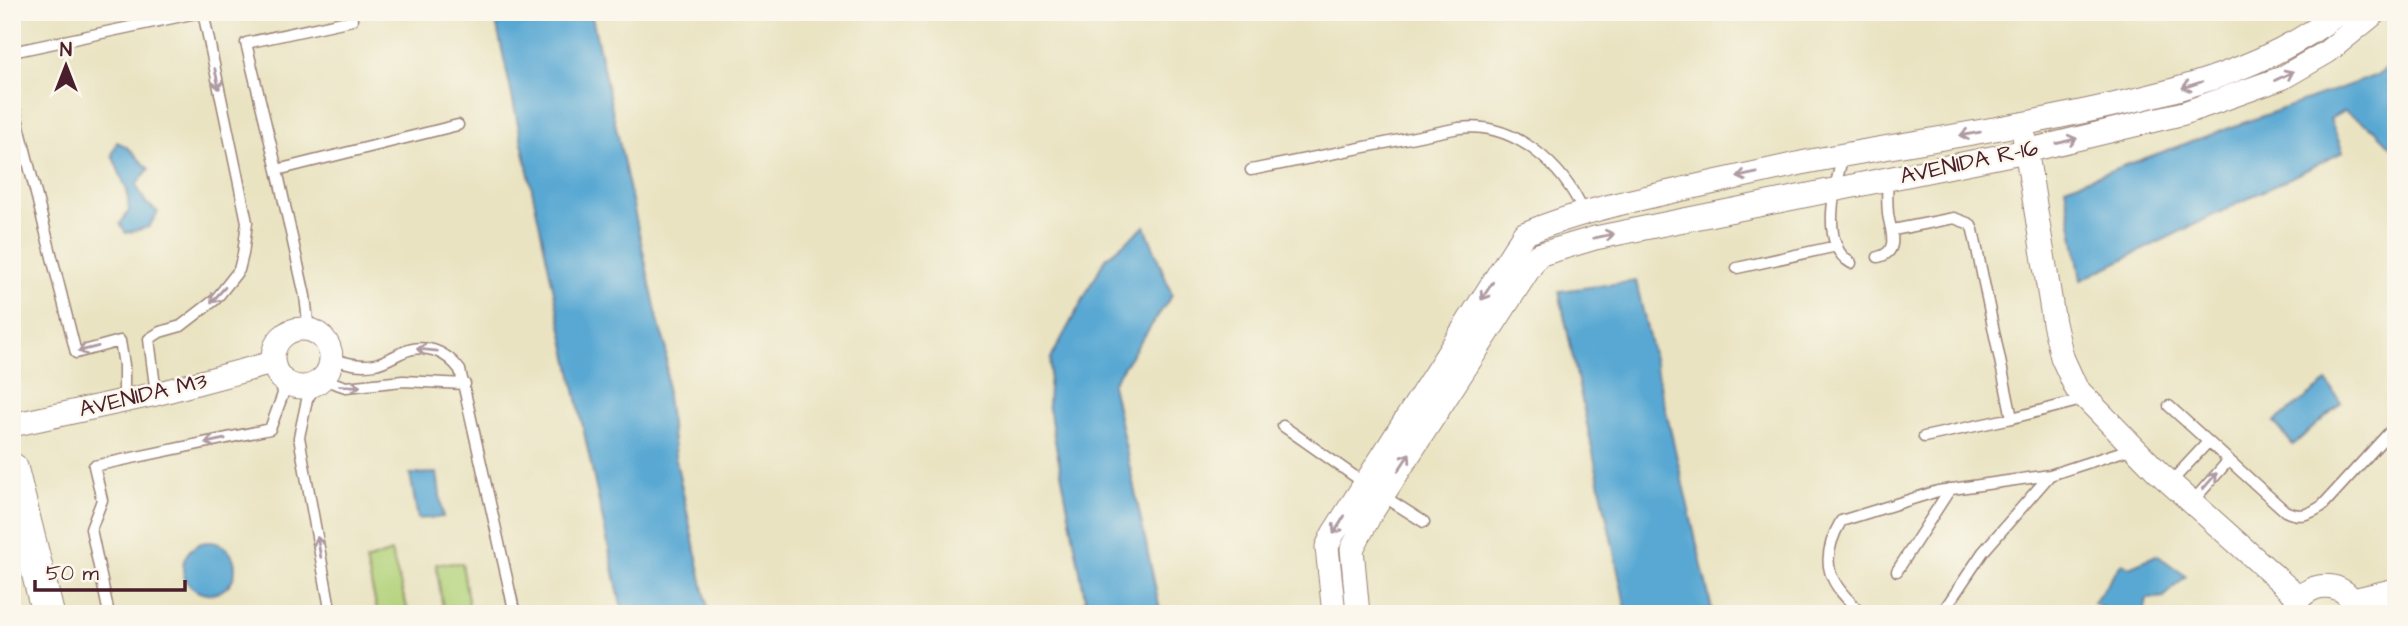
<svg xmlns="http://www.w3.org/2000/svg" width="2408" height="626" viewBox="0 0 2408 626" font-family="'Architects Daughter',sans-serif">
	<rect width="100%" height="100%" fill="#fbf7ec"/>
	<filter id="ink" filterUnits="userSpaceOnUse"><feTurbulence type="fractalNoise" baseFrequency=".0143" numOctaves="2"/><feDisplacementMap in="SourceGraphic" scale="14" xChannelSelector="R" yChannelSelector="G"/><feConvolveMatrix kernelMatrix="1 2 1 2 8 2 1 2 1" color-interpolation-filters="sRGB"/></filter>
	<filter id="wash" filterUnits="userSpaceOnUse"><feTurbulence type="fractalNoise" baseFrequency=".00686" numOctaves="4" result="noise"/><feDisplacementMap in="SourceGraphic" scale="28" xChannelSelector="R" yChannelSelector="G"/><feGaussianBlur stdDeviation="1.57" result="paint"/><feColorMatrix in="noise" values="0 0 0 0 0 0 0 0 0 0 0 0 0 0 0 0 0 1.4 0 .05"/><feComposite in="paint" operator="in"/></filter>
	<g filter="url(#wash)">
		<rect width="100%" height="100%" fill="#e9e3c1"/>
		<path fill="#b2d27a" stroke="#7e7852" stroke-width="2" d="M391,552L409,614H378L366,561Z
			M462,563L469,607L443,609L436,564Z"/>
		<path fill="#59a8d3" stroke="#52647f" stroke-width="2" d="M494,12H591L659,325L666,347L667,397L675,456L709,614H623Z
			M2396,58V151L2375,130L2344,111L2330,119L2343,152L2081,280L2065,187L2380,74Z
			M117,142C134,149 136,158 149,169L136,185L146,203L158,212L149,227L126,233L120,224L129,211L127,190L112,155Z
			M1145,226L1172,295L1112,384L1161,614H1088L1048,404L1051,358L1105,259Z
			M1636,281L1713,614H1627L1559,291Z
			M2327,382L2341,403L2293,445L2274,422Z
			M437,473L443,517L418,519L410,474Z
			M183 568a26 26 0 1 1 52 0a26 26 0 1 1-52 0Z
			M2157,555L2186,576L2164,597L2147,599L2144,614H2112L2094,603L2122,563L2129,567Z"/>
	</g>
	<g filter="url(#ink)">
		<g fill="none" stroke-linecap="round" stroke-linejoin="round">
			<defs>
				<path id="lane" d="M12,52L201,12
					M12,98L76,353L120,341L124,365V400
					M1843,156C1835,184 1819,245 1851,263
					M277,170L246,43L352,20L350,12
					M1251,170L1459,128C1514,121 1563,165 1584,213
					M1893,230L1954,218L1970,224L1973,230L2012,418
					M1878,257C1901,252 1890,229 1888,214C1887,203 1887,191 1888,179
					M1737,268L1837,246
					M309,330L305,296L277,170L458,125
					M331,358C346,363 360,367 375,364C385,362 392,357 401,353C424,342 446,351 460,370L515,614
					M322,379L346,387L403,381L465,384
					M316,384L307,400L299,437L331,614
					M156,394L149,339L160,332L181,326L216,299L239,270L243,254L247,222L203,12
					M2169,406L2285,511C2300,518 2308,515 2322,506L2396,425
					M1283,426L1367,485
					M1924,437L2012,418L2086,399
					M2170,483L2208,442
					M1380,494L1424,522
					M2192,502L2229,460
					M1897,571L1950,489
					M109,614L91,529L102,500L94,466L270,429L283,394L281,379
					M1863,614C1829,584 1817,563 1841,521L1938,491L2050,475L2133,448
					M1938,614L1944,610L1983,552L2050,475"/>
				<path id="street" d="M2024,136L2054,323L2062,357L2076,388L2158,472L2299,598
					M1524,234C1579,211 1639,199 1697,186C1733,178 1769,170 1806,162C1894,145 1983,133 2071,114C2166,94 2262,73 2340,12
					M1538,255L1595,238L2026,151L2184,113L2282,78L2327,52L2376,12
					M273 358a29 29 0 1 1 58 0a29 29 0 1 1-58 0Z
					M12,425L156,394L272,363
					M2353,600L2396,590
					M1334,614L1327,547L1333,534L1524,234
					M1358,614L1352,549L1370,515L1538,255
					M2291,614C2302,578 2349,576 2358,614
					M2390,614L2396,613"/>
				<path id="secondary" d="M12,469L48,614"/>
			</defs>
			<use href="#lane" stroke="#9a8176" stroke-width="13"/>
			<use href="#street" stroke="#9a8176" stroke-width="25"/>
			<use href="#secondary" stroke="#9a8176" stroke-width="34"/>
			<use href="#lane" stroke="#fff" stroke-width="10"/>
			<use href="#street" stroke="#fff" stroke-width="23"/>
			<use href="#secondary" stroke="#fff" stroke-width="32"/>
		</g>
		<defs><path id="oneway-shaft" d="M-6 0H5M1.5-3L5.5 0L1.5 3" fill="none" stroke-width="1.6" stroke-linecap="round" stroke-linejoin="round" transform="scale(1.75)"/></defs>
		<g stroke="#ae9aa0">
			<use href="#oneway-shaft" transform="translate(2284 76) rotate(-26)"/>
			<use href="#oneway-shaft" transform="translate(217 79) rotate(78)"/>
			<use href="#oneway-shaft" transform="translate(2192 85) rotate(162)"/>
			<use href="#oneway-shaft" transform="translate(1970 134) rotate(170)"/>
			<use href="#oneway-shaft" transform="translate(2067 141) rotate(-14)"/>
			<use href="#oneway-shaft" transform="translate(1747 175) rotate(168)"/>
			<use href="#oneway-shaft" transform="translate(1604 236) rotate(-12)"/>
			<use href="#oneway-shaft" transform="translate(1487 291) rotate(123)"/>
			<use href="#oneway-shaft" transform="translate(218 295) rotate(132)"/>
			<use href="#oneway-shaft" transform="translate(88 349) rotate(166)"/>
			<use href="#oneway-shaft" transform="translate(427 350) rotate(-174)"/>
			<use href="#oneway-shaft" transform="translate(350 386) rotate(2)"/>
			<use href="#oneway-shaft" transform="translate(215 441) rotate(168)"/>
			<use href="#oneway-shaft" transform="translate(1404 462) rotate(-57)"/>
			<use href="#oneway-shaft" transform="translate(2210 481) rotate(-49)"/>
			<use href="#oneway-shaft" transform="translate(1339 525) rotate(122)"/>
			<use href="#oneway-shaft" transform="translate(319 547) rotate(-100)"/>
		</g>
	</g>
	<g text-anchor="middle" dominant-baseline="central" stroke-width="5" stroke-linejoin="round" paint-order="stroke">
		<g font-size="23" fill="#4a1f2b" stroke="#fbf7ec">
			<text transform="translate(1969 162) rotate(-12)">AVENIDA R-16</text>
			<text transform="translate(143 395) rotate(-13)">AVENIDA M3</text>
		</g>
	</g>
	<rect width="2408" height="626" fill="none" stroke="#fbf7ec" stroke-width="42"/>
	<g transform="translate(66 66)" stroke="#fbf7ec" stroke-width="5" paint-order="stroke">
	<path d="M0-5L12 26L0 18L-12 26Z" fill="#4a1f2b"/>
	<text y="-10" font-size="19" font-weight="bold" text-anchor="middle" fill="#4a1f2b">N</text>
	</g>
	<path d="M35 580v10h150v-10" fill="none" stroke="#4a1f2b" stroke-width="3.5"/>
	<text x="46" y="580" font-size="21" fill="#4a1f2b" stroke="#fbf7ec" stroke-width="5" paint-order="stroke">50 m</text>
</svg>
